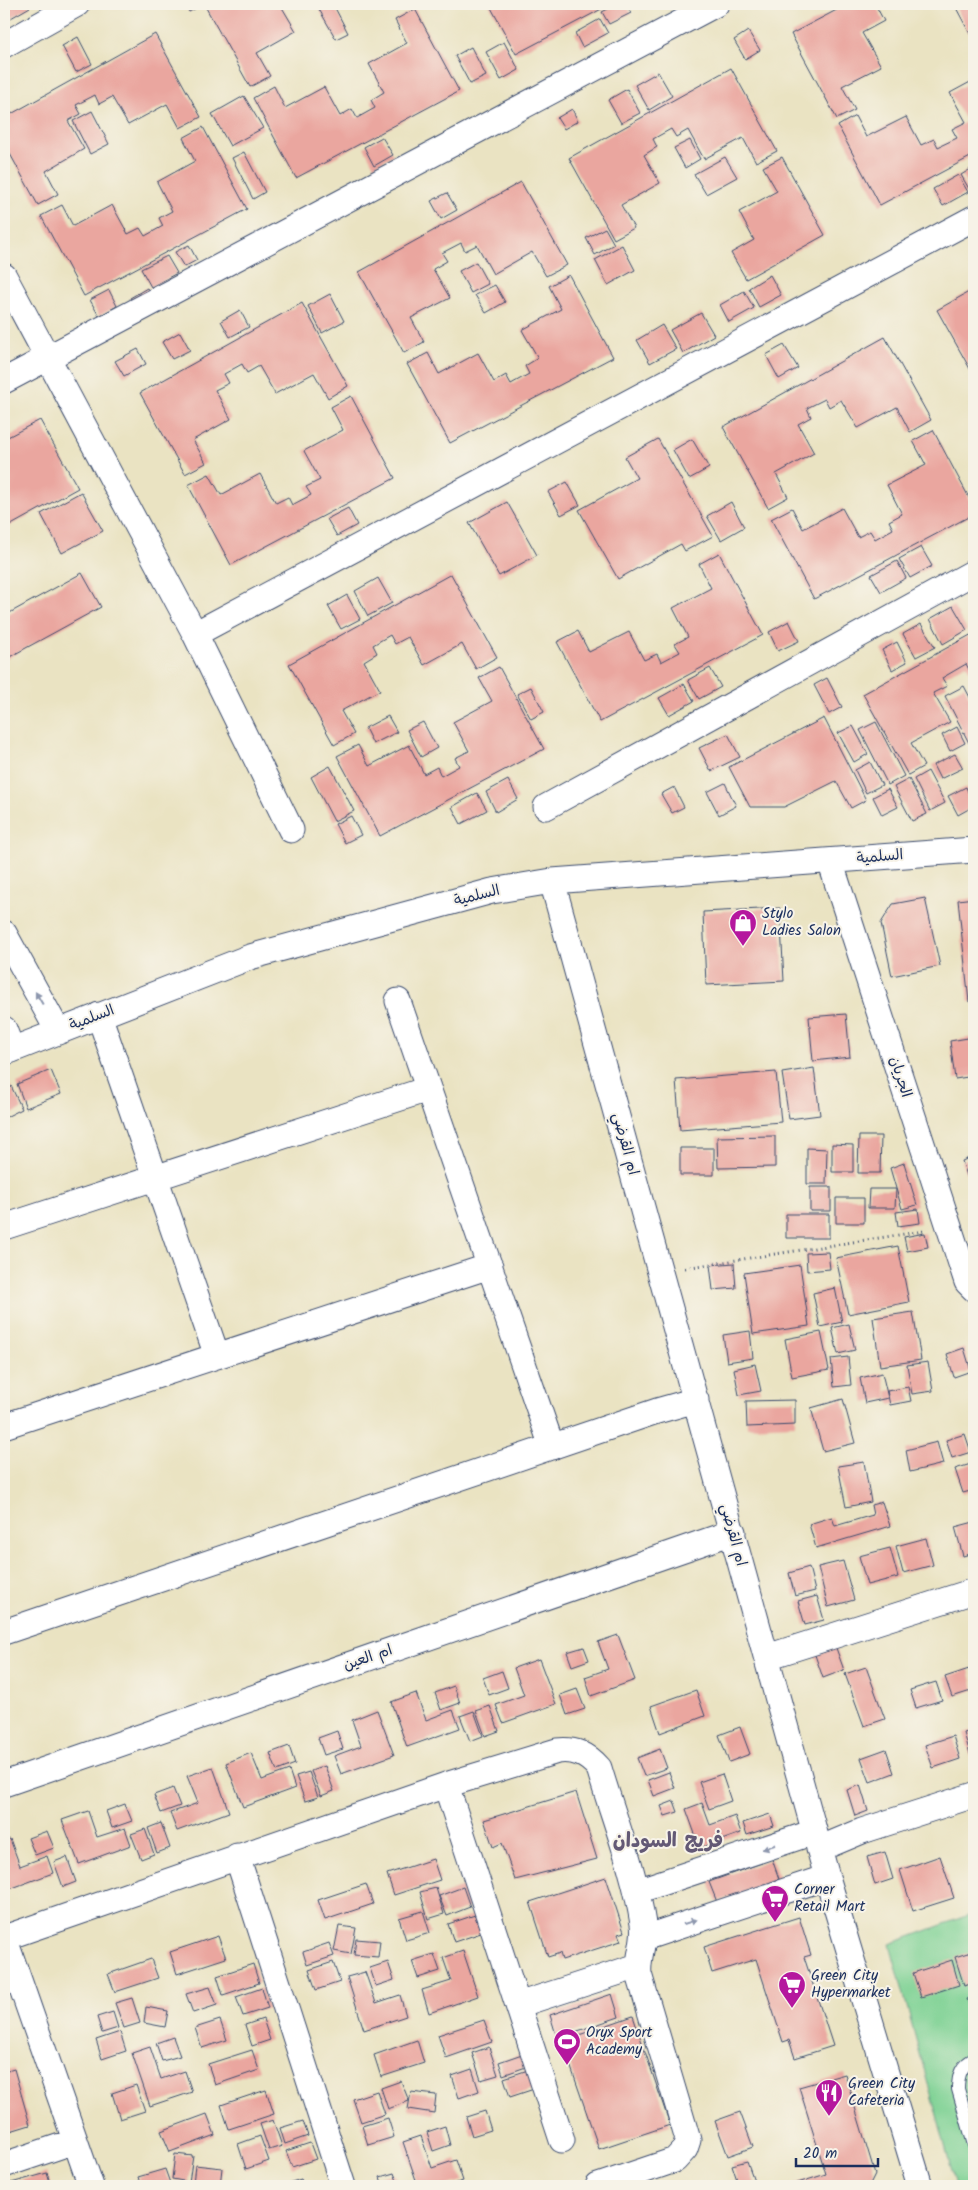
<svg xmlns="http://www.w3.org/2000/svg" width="978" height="2190" viewBox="0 0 978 2190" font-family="Kalam,'Playpen Sans Arabic',sans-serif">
	<rect width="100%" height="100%" fill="#f7f3e8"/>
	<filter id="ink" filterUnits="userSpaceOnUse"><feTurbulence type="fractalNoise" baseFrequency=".02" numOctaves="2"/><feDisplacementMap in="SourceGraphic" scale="10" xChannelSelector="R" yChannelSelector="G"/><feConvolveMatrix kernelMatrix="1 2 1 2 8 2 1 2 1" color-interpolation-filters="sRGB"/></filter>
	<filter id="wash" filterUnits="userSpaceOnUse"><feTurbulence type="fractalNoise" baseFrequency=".0096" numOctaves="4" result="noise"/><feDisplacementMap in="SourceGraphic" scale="20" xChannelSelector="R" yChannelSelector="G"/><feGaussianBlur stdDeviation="1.12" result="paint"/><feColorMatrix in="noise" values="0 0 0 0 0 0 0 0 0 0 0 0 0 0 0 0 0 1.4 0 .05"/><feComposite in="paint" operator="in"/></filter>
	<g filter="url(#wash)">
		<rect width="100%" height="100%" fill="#eae3c2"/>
		<path fill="#7fd294" stroke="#4d8079" d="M974,1913V2186H956L890,1944Z"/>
		<g id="blocks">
			<path fill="#eaa69f" d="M4,4H29L30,7L4,22Z
				M185,4H201L202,5L189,12Z
				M209,4H280L296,31L257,53L270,76L250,87L205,6Z
				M316,4H333L348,33L336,39Z
				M388,4H403L392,10Z
				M489,4H611L516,54Z
				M618,4H626L631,13L609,24L602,12Z
				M848,4H875L884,21L862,33L881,66L842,86L855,110L837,119L791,34Z
				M954,4H974V32L970,34Z
				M415,9L459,91L296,178L253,98L274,86L285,108L324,87L340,116L352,109L357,118L375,108L371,100L384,92L369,64L407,43L395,20Z
				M600,19L608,33L582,47L575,33Z
				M748,31L760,50L745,59L734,40Z
				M155,34L201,117L180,128L167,104L128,125L112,97L99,104L95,95L76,105L81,114L68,121L84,149L46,171L58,194L38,205L4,143V118Z
				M78,37L92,64L76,72L62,46Z
				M504,42L519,70L501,80L486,52Z
				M471,47L486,76L470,84L455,56Z
				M731,68L777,151L756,162L743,138L704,159L688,130L676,137L671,129L653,139L657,147L644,155L660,183L621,205L634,228L614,239L569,158Z
				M658,72L672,96L649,110L635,85Z
				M974,80V155L880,205L838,126L855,116L866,137L906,117L921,145L934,139L938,147L957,138L952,129L966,122L950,93Z
				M627,89L640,113L621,123L608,100Z
				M244,96L263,128L230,146L212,114Z
				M572,109L578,121L564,129L557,118Z
				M92,111L109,144L90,154L73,121Z
				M203,127L247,209L84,296L41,216L62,205L73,226L112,205L128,234L140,228L145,236L163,226L159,218L172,211L157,182L195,161L183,138Z
				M382,137L393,155L374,166L364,147Z
				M690,140L700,159L685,168L674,148Z
				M244,152L265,192L253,199L232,158Z
				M725,157L737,177L706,194L694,174Z
				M782,157L825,235L746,279L731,253L754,240L739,212L777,191L763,167Z
				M974,167V193L972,194L961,175Z
				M958,175L968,192L943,206L933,189Z
				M521,182L567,265L546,276L532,252L493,274L477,245L465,251L461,243L442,253L447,261L433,269L450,298L411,318L424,342L404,353L359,272Z
				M447,193L457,210L441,219L431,201Z
				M605,228L614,244L595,255L586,238Z
				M189,245L197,260L184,267L175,252Z
				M622,245L635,270L608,285L595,260Z
				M167,256L177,273L151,287L141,269Z
				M476,262L488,284L471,293L459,271Z
				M569,275L613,357L450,443L407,364L428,353L439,374L478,353L494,382L506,375L511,384L529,374L525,366L538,358L522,330L561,309L549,286Z
				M770,275L781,295L759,307L749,288Z
				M495,285L505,302L486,313L475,295Z
				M147,288L154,301L137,310L130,298Z
				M974,289V376L937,310Z
				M109,290L117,306L99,316L90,300Z
				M744,291L754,308L729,322L720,305Z
				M330,294L344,321L322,333L308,306Z
				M302,303L348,386L328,398L314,373L275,394L259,366L247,373L242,364L224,374L229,383L215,390L231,419L193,440L206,463L185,474L140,393Z
				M240,310L249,327L230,337L221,321Z
				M701,313L714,335L683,353L670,330Z
				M662,325L676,349L650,363L637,340Z
				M180,332L190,350L172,359L162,342Z
				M885,337L931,420L910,432L897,407L858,428L841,400L829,407L825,399L807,408L811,417L798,424L814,453L776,474L788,497L768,508L723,427Z
				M784,345L798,368L779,379L766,355Z
				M138,349L146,364L124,376L115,361Z
				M351,396L395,478L231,565L188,485L209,474L221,495L260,474L276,503L288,497L292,505L311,495L306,487L320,480L304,451L343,430L331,407Z
				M40,420L78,488L4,529V439Z
				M933,430L974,507V514L814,599L771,519L792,508L803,529L842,508L858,537L870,531L875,539L893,529L889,521L902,514L887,485L926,465L913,441Z
				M658,439L713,536L685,551L681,544L618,579L579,510L637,478L625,457Z
				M692,439L709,468L689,479L673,450Z
				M567,482L580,505L561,515L548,492Z
				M81,492L103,531L62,553L41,514Z
				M507,502L537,555L499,576L469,523Z
				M731,502L744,527L721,540L707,516Z
				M348,508L357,525L337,536L327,519Z
				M921,547L932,566L910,578L899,559Z
				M719,553L763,635L600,722L557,642L578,631L589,652L629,632L644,660L657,654L661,662L680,652L675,644L688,637L673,608L711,588L699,564Z
				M897,561L906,578L881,592L871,575Z
				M82,573L101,607L4,660V616Z
				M451,574L497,657L476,669L462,644L424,665L408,637L395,644L390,635L373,645L377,653L364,661L380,690L341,711L354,734L334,745L289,664Z
				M378,578L392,603L368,616L355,591Z
				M347,595L360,619L341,629L328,606Z
				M953,606L967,630L943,644L930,619Z
				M789,621L799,641L778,651L769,632Z
				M921,624L935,647L916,657L903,634Z
				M974,633V671L971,673L966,664L942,678L947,686L933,693L950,722L911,743L924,766L908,775L863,694Z
				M897,642L907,662L892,670L882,650Z
				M499,667L544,749L380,836L337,756L358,745L369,766L409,745L424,774L437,767L441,776L459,766L455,758L469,751L453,722L492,701L479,678Z
				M710,668L721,687L699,699L688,680Z
				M827,678L842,707L829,714L814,685Z
				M684,684L694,701L669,715L659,698Z
				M964,686L974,705V740L969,743L945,696Z
				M531,687L544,712L531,719L517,694Z
				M388,716L397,732L373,744L365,728Z
				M824,718L866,800L851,808L836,781L784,807H750L729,767Z
				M423,722L437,748L421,757L407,730Z
				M876,722L904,776L888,785L860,730Z
				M853,726L868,754L854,762L838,733Z
				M957,727L965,743L950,751L942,735Z
				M728,734L740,757L711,771L699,748Z
				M955,754L963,768L940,779L933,765Z
				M870,762L882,785L866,793L855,770Z
				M330,766L354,811L334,821L311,777Z
				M928,771L945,803L930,811L914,779Z
				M909,779L927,814L912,821L894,787Z
				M508,780L518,799L496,812L486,792Z
				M725,783L736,806L719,815L707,792Z
				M674,787L684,807L672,813L661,794Z
				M966,787L974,806L958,815L948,796Z
				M888,789L898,807L882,815L873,797Z
				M477,793L487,810L461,824L452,807Z
				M351,816L361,835L345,843L335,824Z
				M925,898L940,966L892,976L881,923L893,904Z
				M974,898V1001L969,1002L958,900Z
				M780,908L784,981L706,985L703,912Z
				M846,1014L850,1057L813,1061L809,1017Z
				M974,1037V1076L955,1079L950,1041Z
				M814,1068L820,1115L789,1119L782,1073Z
				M51,1070L61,1094L26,1108L17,1084Z
				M776,1072L781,1122L680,1130L676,1080Z
				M11,1086L22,1109L4,1118V1090Z
				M775,1136V1167L718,1168L717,1137Z
				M859,1136H881L880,1173H858Z
				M832,1144L853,1145V1172H832Z
				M680,1148H714V1175H680Z
				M807,1148L827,1149L826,1184H807Z
				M974,1156V1186L971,1187L962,1161Z
				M904,1163L917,1205L902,1209L890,1168Z
				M810,1187H831V1211H810Z
				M869,1189H896L895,1208H868Z
				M836,1198H864V1223H836Z
				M918,1209L920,1223L898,1226L896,1212Z
				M786,1214H829V1238H786Z
				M925,1233L928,1247L907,1251L904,1237Z
				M898,1246L909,1302L848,1314L836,1258Z
				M828,1252L830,1269L807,1271L806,1253Z
				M734,1263L736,1288L713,1290L710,1265Z
				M800,1265L809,1326L753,1334L744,1273Z
				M835,1288L842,1322L820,1327L813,1293Z
				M913,1312L921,1360L880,1366L873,1318Z
				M849,1324L855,1350L838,1354L832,1328Z
				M750,1331L753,1358L727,1362L723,1335Z
				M821,1332L829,1370L792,1377L785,1339Z
				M964,1348L971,1371L954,1377L947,1354Z
				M848,1357L851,1385L834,1387L831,1359Z
				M928,1362L933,1391L912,1394L907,1365Z
				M755,1364L761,1391L739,1395L734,1369Z
				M882,1373L888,1398L865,1403L860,1378Z
				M908,1387L911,1401L890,1405L887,1391Z
				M843,1399L855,1443L823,1451L811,1408Z
				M795,1400V1425L747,1427L746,1401Z
				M965,1434L971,1452L952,1458L946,1440Z
				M937,1442L943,1464L910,1472L906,1450Z
				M864,1462L871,1502L846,1507L838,1466Z
				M974,1463V1490L963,1493L955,1469Z
				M882,1502L890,1526L816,1548L809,1524L832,1517L835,1526L873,1515L871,1505Z
				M974,1522V1553L963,1556L955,1527Z
				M926,1538L933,1565L903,1573L896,1546Z
				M890,1548L898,1577L867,1585L859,1556Z
				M843,1561L854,1600L828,1607L818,1567Z
				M809,1567L815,1591L795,1596L789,1573Z
				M817,1596L824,1620L805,1625L798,1601Z
				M618,1635L635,1680L591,1696L585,1677L608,1669L598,1642Z
				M584,1647L589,1660L572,1666L567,1652Z
				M836,1648L844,1670L823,1678L815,1655Z
				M539,1659L556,1704L503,1723L496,1705L524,1695L514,1668Z
				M866,1667L885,1719L864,1726L845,1674Z
				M969,1669L974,1690L952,1697L945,1677Z
				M502,1671L508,1688L489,1695L483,1678Z
				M936,1682L942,1700L916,1708L910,1690Z
				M454,1686L460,1703L441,1710L435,1693Z
				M577,1689L585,1709L567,1715L560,1695Z
				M696,1690L705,1716L660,1733L651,1706Z
				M416,1693L426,1720L453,1710L460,1728L407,1747L391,1702Z
				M490,1706L499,1731L485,1736L476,1711Z
				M377,1710L394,1755L341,1774L334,1756L361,1746L352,1720Z
				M474,1711L483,1736L470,1741L460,1716Z
				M740,1727L750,1754L729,1762L719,1735Z
				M974,1730V1756L971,1757L964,1733Z
				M337,1731L343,1749L324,1755L318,1738Z
				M953,1736L960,1759L933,1768L925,1745Z
				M289,1746L295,1764L277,1771L270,1753Z
				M660,1749L667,1768L644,1776L637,1758Z
				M886,1749L894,1773L870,1782L861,1758Z
				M251,1753L262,1780L289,1770L295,1788L243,1807L226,1763Z
				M325,1766L334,1791L321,1796L311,1771Z
				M213,1767L229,1812L177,1831L170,1813L198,1803L187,1776Z
				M309,1772L318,1797L305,1801L296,1776Z
				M669,1772L675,1788L654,1796L648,1780Z
				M722,1774L731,1801L709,1809L699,1782Z
				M860,1785L868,1811L855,1816L847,1790Z
				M173,1788L180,1806L161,1813L154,1795Z
				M576,1792L597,1859L515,1880L502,1843L493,1847L484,1820Z
				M674,1801L678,1812L665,1816L661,1806Z
				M702,1803L710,1825L735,1816L741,1833L700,1848L686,1809Z
				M125,1804L132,1821L112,1828L106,1811Z
				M88,1811L97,1837L125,1828L131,1845L79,1864L62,1820Z
				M770,1814L774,1826L747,1835L743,1823Z
				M161,1823L170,1848L157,1853L148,1828Z
				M145,1829L154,1854L141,1859L131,1834Z
				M47,1831L54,1848L35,1855L28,1838Z
				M10,1839L20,1866L47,1856L53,1873L4,1891V1841Z
				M885,1852L893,1879L875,1885L867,1857Z
				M940,1856L954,1898L913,1911L900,1870Z
				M67,1857L76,1882L63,1887L54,1862Z
				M433,1859L440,1880L394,1895L387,1874Z
				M772,1859L779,1879L717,1902L709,1882Z
				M606,1877L624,1932L618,1934L621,1941L562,1960L560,1953L548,1957L530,1902Z
				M366,1884L373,1904L325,1920L318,1900Z
				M463,1887L470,1907L447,1916L439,1896Z
				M436,1888L444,1914L428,1919L420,1892Z
				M423,1911L430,1933L406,1940L399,1918Z
				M475,1915L481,1933L454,1942L448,1924Z
				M799,1917L811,1955L804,1957L833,2046L795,2058L789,2040L783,2042L756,1959L712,1973L704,1947Z
				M339,1926L356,1928L351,1954L334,1951Z
				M218,1936L226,1958L177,1974L170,1952Z
				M356,1939L380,1941L378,1957L354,1955Z
				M329,1943L334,1956L307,1965L303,1952Z
				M463,1951L478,1996L429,2013L422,1990L451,1981L443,1958Z
				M974,1951V1983L964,1986L955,1957Z
				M434,1954L440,1971L418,1978L412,1961Z
				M151,1959L158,1978L115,1992L108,1974Z
				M952,1960L959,1985L921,1997L913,1973Z
				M333,1962L340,1982L316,1990L309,1970Z
				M388,1962L394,1980L376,1986L370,1968Z
				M253,1964L259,1983L223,1995L217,1976Z
				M365,1972L376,2003L400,1995L406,2016L364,2030L347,1977Z
				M210,1987L217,2005L193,2013L186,1994Z
				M262,1988L268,2008L243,2016L236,1997Z
				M612,1994L619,2017L557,2038L550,2015Z
				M974,1997V2020L967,1999Z
				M132,1998L140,2023L124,2028L115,2003Z
				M146,2007L168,2011L165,2027L144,2023Z
				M113,2012L118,2028L102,2033L97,2017Z
				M633,2016L670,2125L599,2149L562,2041Z
				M263,2019L270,2040L252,2046L245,2025Z
				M220,2020L227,2040L202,2048L195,2028Z
				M484,2020L492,2042L446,2058L438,2035Z
				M120,2032L126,2051L102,2059L96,2040Z
				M173,2037L180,2056L162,2061L156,2043Z
				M417,2040L424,2063L381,2077L374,2055Z
				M150,2047L161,2079L185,2071L192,2092L150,2106L132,2053Z
				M489,2047L498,2075L481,2080L472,2053Z
				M252,2050L259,2070L215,2085L208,2064Z
				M522,2054L526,2067L503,2075L499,2062Z
				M14,2069L30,2125L4,2133V2072Z
				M472,2069L479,2091L459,2098L452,2076Z
				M528,2070L534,2089L510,2097L504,2078Z
				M845,2074L875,2174L869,2186H788L826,2174L799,2087Z
				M401,2081L409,2101L388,2109L381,2088Z
				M136,2085L145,2111L120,2119L112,2093Z
				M266,2090L274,2114L229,2129L221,2105Z
				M377,2091L385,2114L361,2122L353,2099Z
				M411,2092L436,2095L434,2113L408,2109Z
				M485,2111L491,2130L472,2136L466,2117Z
				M740,2112L753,2147L728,2156L715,2121Z
				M207,2114L215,2135L170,2152L161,2131Z
				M388,2118L394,2137L368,2145L362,2126Z
				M273,2120L282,2146L269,2150L260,2124Z
				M303,2121L308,2136L285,2144L280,2128Z
				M445,2126L450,2145L433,2151L427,2132Z
				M260,2136L269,2161L246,2169L238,2144Z
				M421,2136L432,2168L456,2160L463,2181L446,2186H418L403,2142Z
				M310,2143L316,2159L292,2167L286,2151Z
				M175,2154L193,2156L189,2182L172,2179Z
				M747,2161L756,2186H739L732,2165Z
				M195,2165L222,2168L220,2186L193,2184Z
				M165,2169L171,2186H141L138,2177Z
				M47,2173L51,2186H4V2185Z
				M394,2173L399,2186H383L380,2177Z
				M301,2179L304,2186H279Z"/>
		</g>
	</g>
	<g filter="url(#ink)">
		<use href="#blocks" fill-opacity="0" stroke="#3a4a6d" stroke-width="1"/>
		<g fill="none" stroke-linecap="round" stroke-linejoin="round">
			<defs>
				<path id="lane" d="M974,2059C961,2065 958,2075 958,2089L974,2145"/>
				<path id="street" d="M4,45L77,4
					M4,276L195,634L291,830
					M4,381L716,4
					M195,634L974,218
					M546,807L974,572
					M830,861L967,1282L974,1289
					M552,881L827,1877L920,2186
					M4,933L58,1031
					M398,1001L552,1447
					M99,1015L217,1356
					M4,1029L12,1050
					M4,1053L250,957L492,891L552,881L974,850
					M4,1227L428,1089
					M4,1426L490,1266
					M4,1632L657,1411L696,1400
					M767,1657L974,1591
					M4,1784L733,1532
					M446,1785L562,2140
					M819,1849L862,1831L974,1795
					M237,1856L343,2186
					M637,1891L814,1832
					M4,1937L91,2186
					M4,1938L446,1785L557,1751C575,1749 587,1754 599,1768C614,1819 635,1871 643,1924C646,1941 637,1957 639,1974L688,2140L685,2149L675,2160L598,2186
					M644,1938L827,1877
					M518,2005L638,1966
					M4,2165L75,2141"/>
			</defs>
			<use href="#lane" stroke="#3a4a6d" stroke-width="14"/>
			<use href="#street" stroke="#3a4a6d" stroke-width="27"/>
			<path stroke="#3a4a6d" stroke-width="3" stroke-dasharray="1 4" stroke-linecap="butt" d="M685,1268L924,1231"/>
			<use href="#lane" stroke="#fff" stroke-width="12"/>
			<use href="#street" stroke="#fff" stroke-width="25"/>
		</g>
		<defs><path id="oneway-solid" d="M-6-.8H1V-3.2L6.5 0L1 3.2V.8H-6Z" transform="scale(1.25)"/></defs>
		<g fill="#8d97ae">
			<use href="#oneway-solid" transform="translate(39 998) rotate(-120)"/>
			<use href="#oneway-solid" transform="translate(769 1847) rotate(161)"/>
			<use href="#oneway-solid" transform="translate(690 1922) rotate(-18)"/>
		</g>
	</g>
	<defs>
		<symbol id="shop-pin" viewBox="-11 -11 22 30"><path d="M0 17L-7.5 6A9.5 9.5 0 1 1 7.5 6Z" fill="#b5179e" stroke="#f7f3e8"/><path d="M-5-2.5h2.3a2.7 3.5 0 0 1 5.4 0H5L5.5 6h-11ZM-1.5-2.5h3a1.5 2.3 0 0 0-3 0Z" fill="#fff"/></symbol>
		<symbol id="supermarket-pin" viewBox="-11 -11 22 30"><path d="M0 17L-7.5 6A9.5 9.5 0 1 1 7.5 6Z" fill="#b5179e" stroke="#f7f3e8"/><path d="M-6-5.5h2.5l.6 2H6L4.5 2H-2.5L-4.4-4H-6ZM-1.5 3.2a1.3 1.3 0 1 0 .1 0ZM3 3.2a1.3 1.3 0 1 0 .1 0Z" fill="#fff"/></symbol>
		<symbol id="stadium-pin" viewBox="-11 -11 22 30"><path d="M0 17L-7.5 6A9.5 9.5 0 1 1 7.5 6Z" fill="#b5179e" stroke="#f7f3e8"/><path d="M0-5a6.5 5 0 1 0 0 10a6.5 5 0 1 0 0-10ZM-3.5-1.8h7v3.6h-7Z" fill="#fff"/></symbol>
		<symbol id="restaurant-pin" viewBox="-11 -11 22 30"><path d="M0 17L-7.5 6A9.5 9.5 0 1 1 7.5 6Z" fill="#b5179e" stroke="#f7f3e8"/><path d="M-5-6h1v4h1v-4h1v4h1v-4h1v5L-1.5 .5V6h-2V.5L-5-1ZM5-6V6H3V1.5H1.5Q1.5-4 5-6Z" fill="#fff"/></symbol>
	</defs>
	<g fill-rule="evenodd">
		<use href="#shop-pin" x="727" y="907" width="32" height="43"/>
		<use href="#supermarket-pin" x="759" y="1883" width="32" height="43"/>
		<use href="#supermarket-pin" x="776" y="1969" width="32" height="43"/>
		<use href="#stadium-pin" x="551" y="2026" width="32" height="43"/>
		<use href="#restaurant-pin" x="813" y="2077" width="32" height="43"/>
	</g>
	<g text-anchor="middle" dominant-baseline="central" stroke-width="4" stroke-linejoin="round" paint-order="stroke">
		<g font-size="15" fill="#1b2f5e" stroke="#f7f3e8">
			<text transform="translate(880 857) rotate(-5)">السلمية</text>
			<text transform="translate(477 896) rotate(-14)">السلمية</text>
			<text transform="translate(92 1018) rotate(-21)">السلمية</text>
			<text transform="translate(900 1077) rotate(72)">الجريان</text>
			<text transform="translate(625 1144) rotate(75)">ام القرضي</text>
			<text transform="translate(733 1535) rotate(75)">ام القرضي</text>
			<text transform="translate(368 1658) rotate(-19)">ام العين</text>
		</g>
		<g font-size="15" fill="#1b2f5e" stroke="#f7f3e8" text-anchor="start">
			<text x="762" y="914">Stylo<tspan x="762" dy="17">Ladies Salon</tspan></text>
			<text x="794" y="1890">Corner<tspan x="794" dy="17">Retail Mart</tspan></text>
			<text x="811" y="1976">Green City<tspan x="811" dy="17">Hypermarket</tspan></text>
			<text x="586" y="2033">Oryx Sport<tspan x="586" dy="17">Academy</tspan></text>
			<text x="848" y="2084">Green City<tspan x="848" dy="17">Cafeteria</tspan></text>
		</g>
		<g font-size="20" font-weight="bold" fill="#635975" stroke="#f7f3e8">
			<text x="668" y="1842">فريج السودان</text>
		</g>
	</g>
	<rect width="978" height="2190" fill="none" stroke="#f7f3e8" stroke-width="20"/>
	<path d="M796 2158v8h82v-8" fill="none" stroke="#1b2f5e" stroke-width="2.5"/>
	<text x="803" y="2158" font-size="15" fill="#1b2f5e" stroke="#f7f3e8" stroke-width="4" paint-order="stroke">20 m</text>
</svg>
